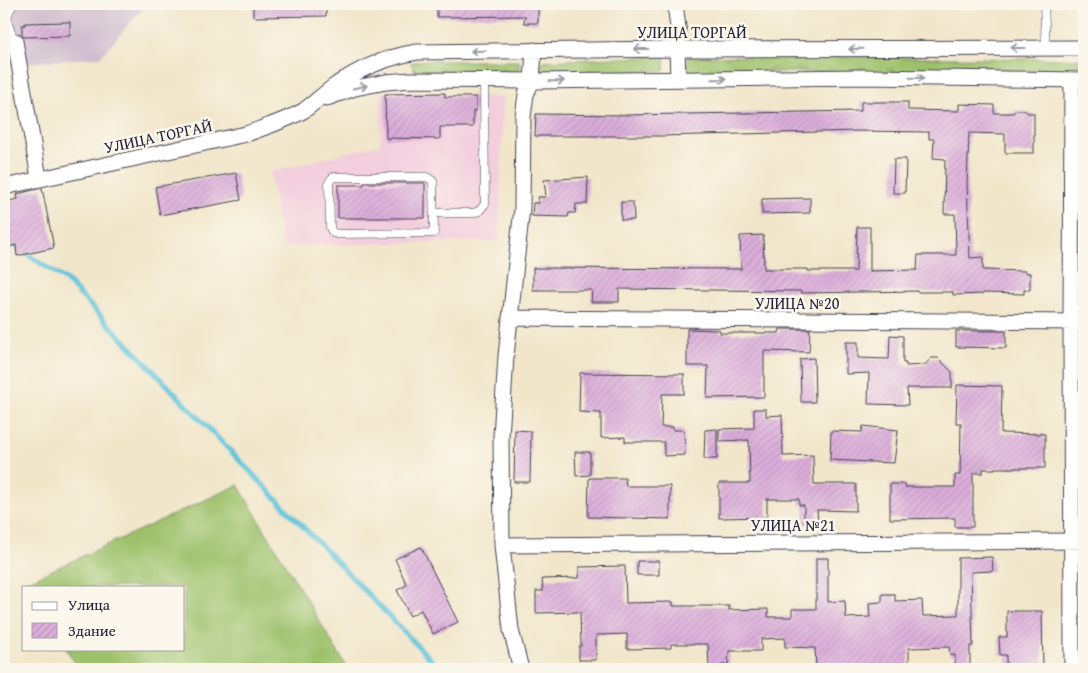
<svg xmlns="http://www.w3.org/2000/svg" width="1088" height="673" viewBox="0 0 1088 673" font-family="'Gentium Book Plus',serif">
	<defs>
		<pattern id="grass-tufts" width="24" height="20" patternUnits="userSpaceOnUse" patternTransform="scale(1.25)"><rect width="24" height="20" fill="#9dc16b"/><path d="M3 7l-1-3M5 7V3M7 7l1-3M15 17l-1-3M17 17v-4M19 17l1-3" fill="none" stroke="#809c59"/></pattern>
		<pattern id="building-hatch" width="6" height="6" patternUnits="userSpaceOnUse" patternTransform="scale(1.25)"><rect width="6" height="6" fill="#dbaeda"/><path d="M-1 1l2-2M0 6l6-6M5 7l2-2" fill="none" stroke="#bc95bc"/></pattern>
	</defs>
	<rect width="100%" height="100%" fill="#fbf7ec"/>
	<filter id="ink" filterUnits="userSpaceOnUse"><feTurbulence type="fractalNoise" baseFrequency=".02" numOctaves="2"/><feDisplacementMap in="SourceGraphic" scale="10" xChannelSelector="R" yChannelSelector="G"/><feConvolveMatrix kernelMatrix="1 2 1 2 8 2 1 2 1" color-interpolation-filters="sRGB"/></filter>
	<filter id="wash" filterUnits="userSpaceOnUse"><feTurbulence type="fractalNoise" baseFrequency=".0096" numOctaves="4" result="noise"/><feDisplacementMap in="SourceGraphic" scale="20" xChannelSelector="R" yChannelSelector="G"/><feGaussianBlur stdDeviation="1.12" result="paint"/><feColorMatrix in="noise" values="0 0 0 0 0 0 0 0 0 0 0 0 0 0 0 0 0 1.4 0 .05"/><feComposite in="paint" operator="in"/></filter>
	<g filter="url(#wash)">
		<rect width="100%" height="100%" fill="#f1e6ca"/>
		<path fill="#f3cfde" d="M382,92L503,97L499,241L282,246L270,172L380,144Z"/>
		<path fill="#cfbdce" d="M4,4H147L100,57L4,65Z"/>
		<path fill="url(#grass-tufts)" stroke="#607253" d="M665,56L664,71L539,73L542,61Z
			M688,56L1084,59V72H687Z
			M418,61H519L520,71L415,72L411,63Z"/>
		<path fill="#9dc16b" stroke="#607253" d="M238,485L348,669H79L66,649H184V587H27L24,583Z"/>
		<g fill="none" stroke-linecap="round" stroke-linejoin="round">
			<path stroke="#5ec3dc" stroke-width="5" d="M4,239L66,280L440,669"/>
		</g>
		<g id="blocks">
			<path fill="url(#building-hatch)" d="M253,4H326V16L253,17Z
				M437,4H538V23H524L525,16L437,17Z
				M70,22V36L23,37L22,35V25H25V23Z
				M445,93V97H476V111H473V127H440V139L386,138L385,94Z
				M861,102H908V110L959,111V104L994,105V113H1013L1016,110H1024L1028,113H1034V153H1005V134L969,133L967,183L970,258L983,257V270L1025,271V273H1030V290H1024V294L983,293V294L953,295V292H917V291L801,293V291L619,289V302H591L592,290H533V268L741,269L740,236L763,235L764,269H808V271H856L857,227H870V271L917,270L918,255H956L955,214H944L945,159L933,158L934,139H929V132L859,131L660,136H535L536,114L627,115L861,111Z
				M894,159H906L905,193H893Z
				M236,173L241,200L160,215L155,187Z
				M588,177L587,204H576L575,213H569L568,217L532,216L533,203H539L538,197H546L544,180Z
				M364,183H425V218H338V185H364Z
				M42,188L54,248L17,256L16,245L4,248V202L18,199L17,194Z
				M810,198V213L762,214V199Z
				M621,202H633L634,220H621Z
				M687,329L720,330V333H779L780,329H810L809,352L764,351V397L707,398L708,366H687Z
				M956,331H1006V348L956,347Z
				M890,335L903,336V363H906V366L925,365L931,358H938L952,372V388H907L908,405L868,404L869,373L846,374V342H858V358L889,359Z
				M814,358L815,402H801L800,359Z
				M580,373L684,374V394H662L661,427H673V430H684L685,455L664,456V442H625V437L601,438V413L579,412Z
				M957,385L1002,386L1001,433L1045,434V468H995V469H983V473H973V527H955V518L890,519V484H905V487H955V475H960L961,423H956Z
				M754,409H766V416L782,415L783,456L813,455L814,484H856V511L817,510L818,523H804V505H799V499H767V517L719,518V483H750L749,440L719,441V429L754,428Z
				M863,426L898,430L894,463L830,460L831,431L862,432Z
				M717,429V459H704L705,430Z
				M515,430L531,431L530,482H514Z
				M575,452H590V475L576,476Z
				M589,478H625L626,486H670V519L588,517Z
				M421,547L458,622L433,634L421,610L410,616L397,590L407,585L395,559Z
				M992,557L993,571L971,572L973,646H970V669H955V655H950L949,647L909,648V669H816L815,648L785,647V638L761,639V651H729L728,665H722V669H709L708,644H671V648L627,649V634L596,635V660H579V646H581L580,612L536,613V591H543L542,579L579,578V567L625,566L626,603L673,602V606H729V610L768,609V617H792V609H816V558H828V602L845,601L846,618L870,617L869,603L882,602V594H895V601L922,600L923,616L958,615V558Z
				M637,561H659V575H637Z
				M1007,611H1042L1043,669H1006V655H1000L999,637H1007Z"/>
		</g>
	</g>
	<g filter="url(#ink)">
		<use href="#blocks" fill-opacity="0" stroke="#413f50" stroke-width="1"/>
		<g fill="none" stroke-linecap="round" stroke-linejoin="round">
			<defs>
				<path id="service" d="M14,4C3,16 8,27 15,41
					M1044,4L1046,48
					M333,177H427L433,181L434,233L338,234L333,233L330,228L329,182Z
					M434,213H473L479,211L485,204L484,81"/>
				<path id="minor" d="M675,4L679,35L677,49L678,79
					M15,41L39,178
					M327,98L355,88L386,82L410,80L532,81L866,77L1084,80
					M4,187L246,134C265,127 285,121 303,111C315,103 324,93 336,85C360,68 388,57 417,52L677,49L1084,48
					M510,318L1084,322
					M502,545L1084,541
					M521,669L511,630L502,545L501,437L506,356L522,208L523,117L526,94L532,81L534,50
					M1072,669L1071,322L1072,80"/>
			</defs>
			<use href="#service" stroke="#413f50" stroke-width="9"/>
			<use href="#minor" stroke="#413f50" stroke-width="17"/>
			<use href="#service" stroke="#fff" stroke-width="8"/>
			<use href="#minor" stroke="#fff" stroke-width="15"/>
		</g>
		<defs><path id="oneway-shaft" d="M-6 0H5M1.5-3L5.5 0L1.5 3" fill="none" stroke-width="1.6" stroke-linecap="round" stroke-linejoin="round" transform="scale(1.25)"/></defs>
		<g stroke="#9c9ca7">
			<use href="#oneway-shaft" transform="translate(1018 48) rotate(180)"/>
			<use href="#oneway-shaft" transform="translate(641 49) rotate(180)"/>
			<use href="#oneway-shaft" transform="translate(856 49) rotate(179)"/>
			<use href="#oneway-shaft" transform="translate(478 51) rotate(179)"/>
			<use href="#oneway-shaft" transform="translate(917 78) rotate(1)"/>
			<use href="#oneway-shaft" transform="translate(719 79) rotate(-1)"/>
			<use href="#oneway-shaft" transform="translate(557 81) rotate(-1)"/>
			<use href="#oneway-shaft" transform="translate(360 87) rotate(-12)"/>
		</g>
	</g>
	<g text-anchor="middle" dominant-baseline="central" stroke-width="5" stroke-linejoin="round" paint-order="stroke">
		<g font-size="16" fill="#22223b" stroke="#fbf7ec">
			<text x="692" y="32">УЛИЦА ТОРГАЙ</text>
			<text transform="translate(158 136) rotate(-12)">УЛИЦА ТОРГАЙ</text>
			<text x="797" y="303">УЛИЦА №20</text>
			<text x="793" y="525">УЛИЦА №21</text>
		</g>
	</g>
	<rect width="1088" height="673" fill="none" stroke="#fbf7ec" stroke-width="20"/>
	<rect x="22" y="586" width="162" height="65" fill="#fbf7ec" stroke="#a4a2a5"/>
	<rect x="32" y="602" width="25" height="8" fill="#ffffff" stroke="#a4a2a5"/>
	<text x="68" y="610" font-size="15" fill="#22223b">Улица</text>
	<rect x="32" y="623" width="25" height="15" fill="url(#building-hatch)" stroke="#a4a2a5"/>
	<text x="68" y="636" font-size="15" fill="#22223b">Здание</text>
</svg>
